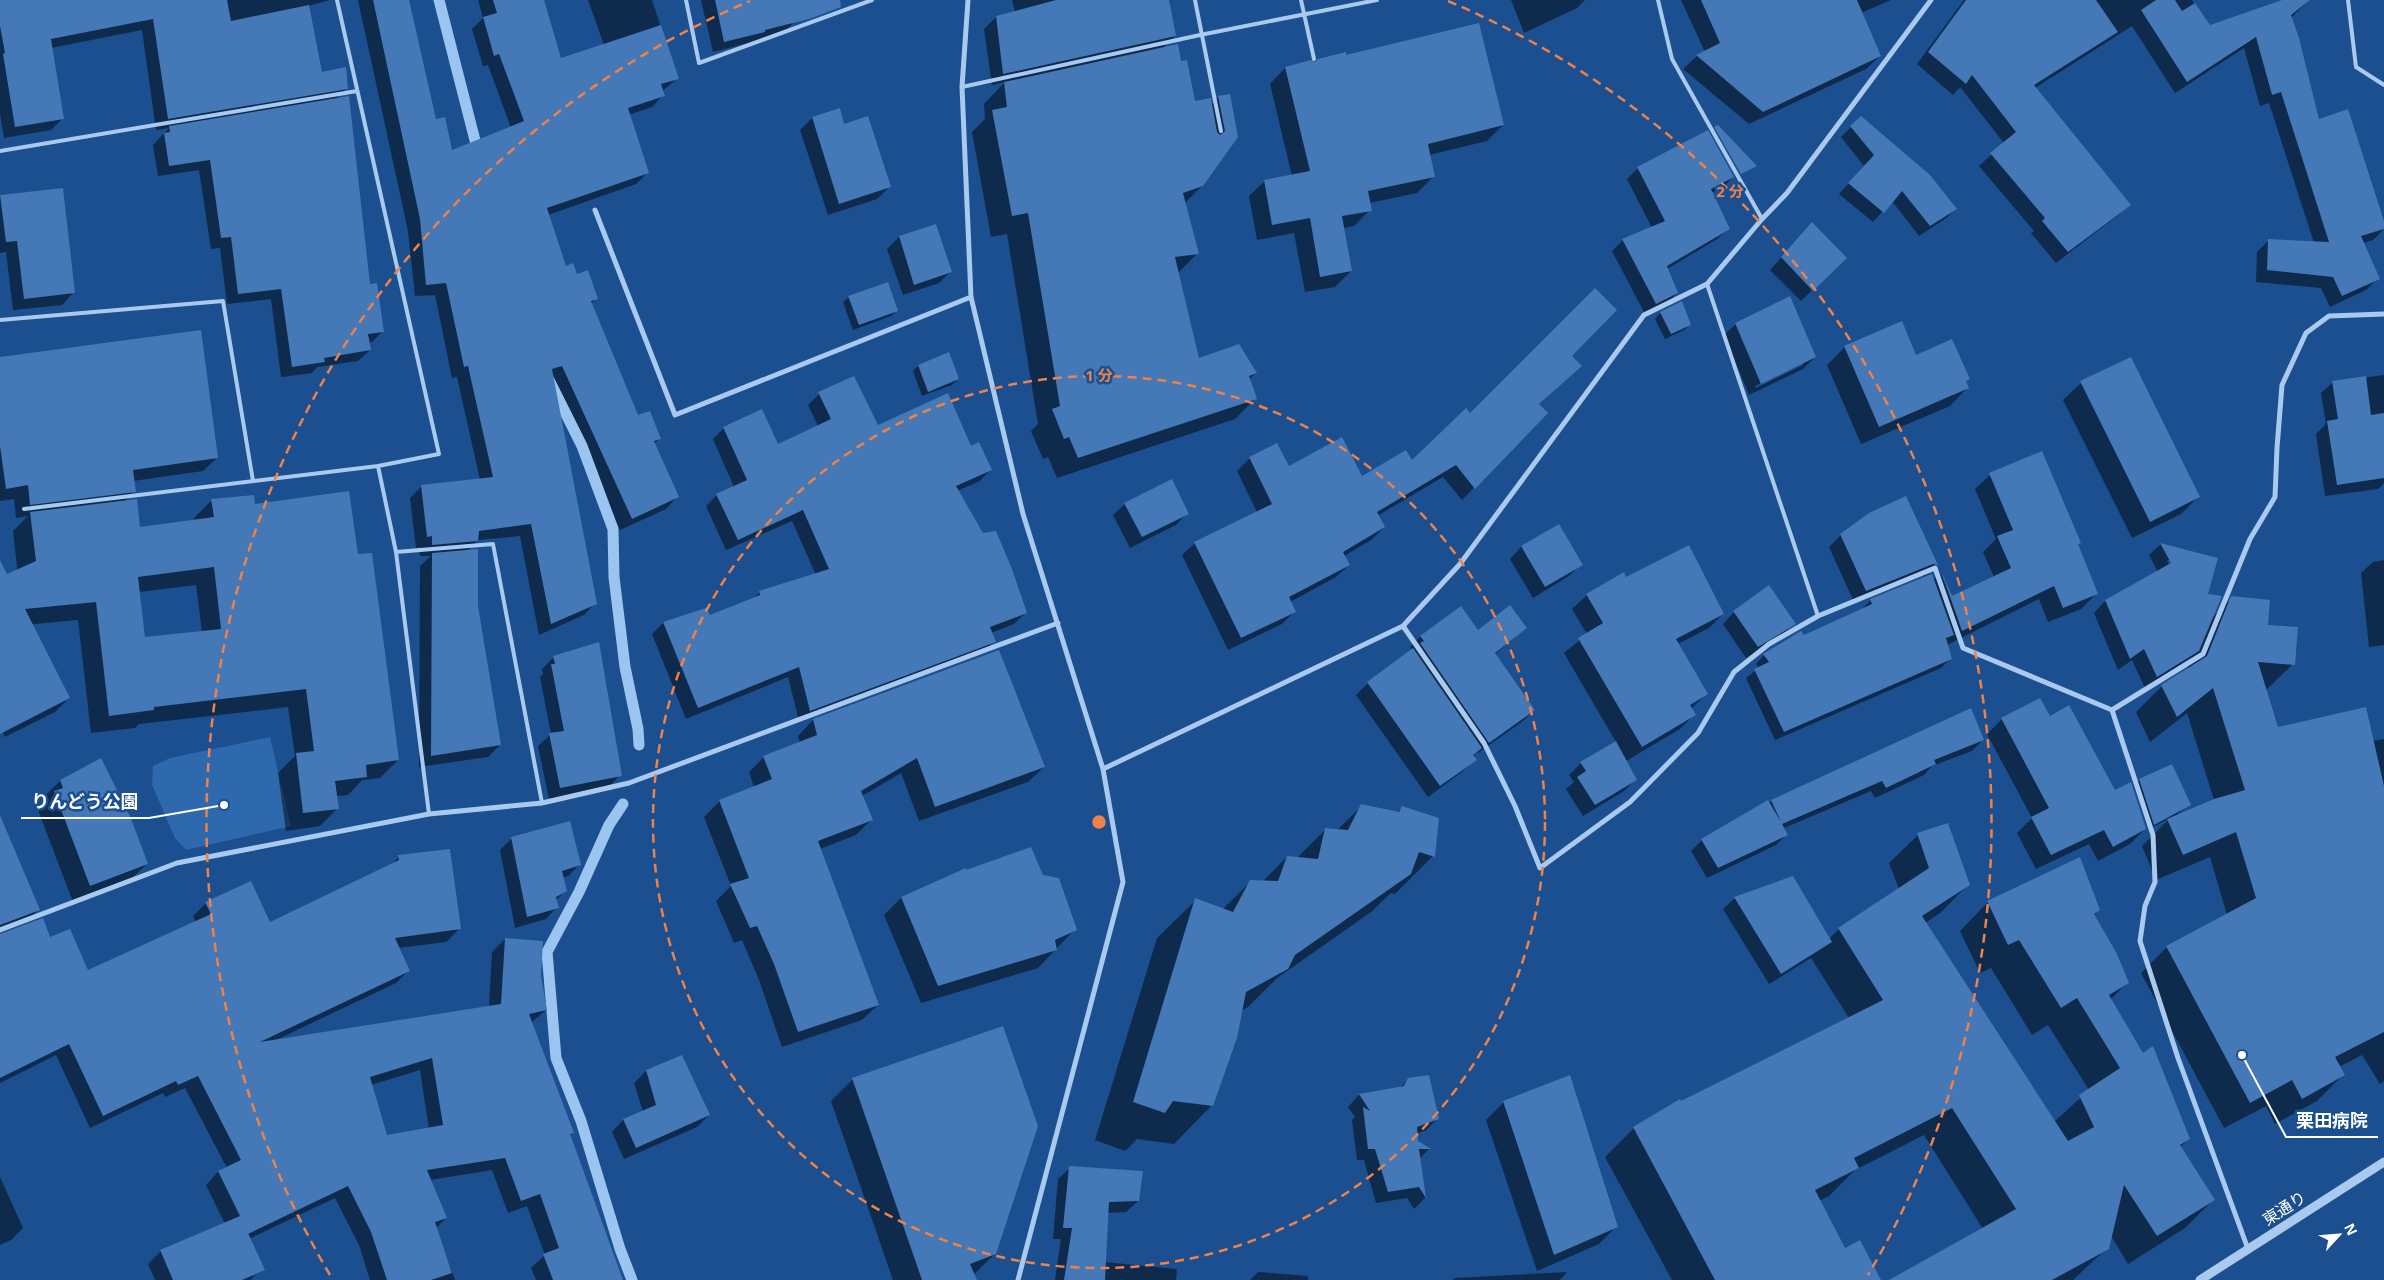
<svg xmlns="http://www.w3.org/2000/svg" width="2384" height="1280" viewBox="0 0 2384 1280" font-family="'Noto Sans','Noto Sans JP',sans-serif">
	<rect width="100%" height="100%" fill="#1b4f8f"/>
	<path fill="#2e69ad" d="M270,737L291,826L186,850L175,838L152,785L153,766L170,758Z"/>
	<path fill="#0007" fill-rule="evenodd" d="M0,0H330L308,6L321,74L347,88L335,100L369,286L383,331L372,342L368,343L370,350L358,361L317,367L312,373L281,377L271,299L227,304L220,248L211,249L199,170L158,176L153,145L169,128L156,130L142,30L51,48L63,118L51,130L4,138L0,114Z
		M358,0H408L435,121L451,152L511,128L488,65L483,66L472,29L483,18L478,0H542L560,59L604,45L588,0H652L678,78L662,91L663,95L652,107L628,115L648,172L636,184L548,215L566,267L576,275L596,298L591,304L638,417L659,439L654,444L677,497L666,509L620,530L555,391L595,603L584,615L539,635L520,536L478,540L467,551L500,745L488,757L419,767L420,566L431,556H420V547L416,548L410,498L422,486L480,480L457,377L452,378L435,295L415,296L408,231Z
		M701,0H838L794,22L782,34L713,52Z
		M1012,0H1168L1175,36L1163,48L1180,63L1194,102L1211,105L1219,97L1237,137L1202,186L1185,203L1197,254L1177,274L1199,359L1256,373L1248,380L1256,398L1235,419L1057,478L1048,457L1043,459L1031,431L1038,424L1007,234L991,237L972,132L985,119L984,104L1005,82L992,85L984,29L996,17L1015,12Z
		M1511,0H1585L1577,8L1524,33Z
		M1681,0H1891L1861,13L1880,56L1866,69L1749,124L1683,69L1697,56L1705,52Z
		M1964,0H2192L2209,26L2286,0H2309L2291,18L2318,120L2384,226V229L2373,240L2363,243L2378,278L2366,290L2330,307L2321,288L2256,282L2257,252L2269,240L2314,243L2269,103L2260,106L2244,48L2175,93L2132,26L2035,88L2129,205L2117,216L2056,263L2031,233L2034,231L1979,166L2004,143L1960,87L1953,95L1917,64Z
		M1346,56L1503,125L1487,141L1429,155L1433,177L1417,193L1369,203L1370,210L1354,226L1343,228L1351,271L1335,287L1305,292L1294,233L1257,240L1249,196L1265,181L1292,176L1270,84L1285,68Z
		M839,110L844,126L889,187L877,199L828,215L800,130L812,118Z
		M1861,117L1956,209L1945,219L1919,236L1892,201L1873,222L1839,194L1864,166L1841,137Z
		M1638,168L1733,177L1722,188L1711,193L1728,229L1717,239L1667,269L1677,293L1666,304L1645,314L1612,251L1623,240L1652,228L1627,179Z
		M62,189L73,293L62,305L13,310L6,252L0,253V195Z
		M935,225L951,271L939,283L903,295L887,249L899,237Z
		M1801,236L1845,258L1801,301L1770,270Z
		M849,297L897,310L891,316L853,330L843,302Z
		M1681,303L1690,325L1684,330L1665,339L1655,319L1660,313Z
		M1901,323L1916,356L1968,379L1965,382L1967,388L1950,406L1861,444L1827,365L1845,347Z
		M1736,324L1815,357L1803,369L1749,395L1724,335ZM1803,363V365L1756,388L1755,386Z
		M1570,356L1580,366L1538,405L1546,413L1462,500L1443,477L1377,516L1384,527L1371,540L1344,556L1349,565L1336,577L1290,602L1294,612L1282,624L1228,650L1182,555L1195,543L1257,512L1237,471L1250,458L1288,468L1362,478L1411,462L1470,415Z
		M0,359L217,458L203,471L133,481L134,491L124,502L139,528L194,521V518L212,500L254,505L357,556L398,760L380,778L362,780L348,795L336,796L338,808L320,826L286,831L278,773L295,756L288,707L139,724L135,728L91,733L78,620L25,625L69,698L55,712L5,737L0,727V584L23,621L13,531L28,516L16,518L14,499L0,501ZM196,585L202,632L144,638L139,592Z
		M918,366L958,379L952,385L922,396L913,371Z
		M2384,375V483L2378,489L2325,496L2316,434L2326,424L2321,393L2333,382Z
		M2081,383L2198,497L2181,514L2132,538L2063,400Z
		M819,394L877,427L970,447L991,469L980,481L957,491L1025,613L1014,624L991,633L994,641L983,652L799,721L788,677L686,719L652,634L663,623L705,610L709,617L753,599L760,592L816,575L792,521L726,550L706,506L717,495L734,487L713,439L724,428L777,445L818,426L808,405Z
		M1990,475L2079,543L2077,545L2096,594L2081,609L2048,622L2039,599L1947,645L1950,659L1941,668L1775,740L1746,678L1759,668L1756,664L1764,655L1862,609L1871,600L1933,580L1940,573L1952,598L1994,577L1983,552L1996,539L1975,489Z
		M1125,504L1187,513L1176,525L1130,548L1113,515Z
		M1558,525L1581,564L1569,576L1533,598L1510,559L1521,547Z
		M1841,535L1936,564L1925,576L1921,575L1854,602L1829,547Z
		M2161,544L2207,595L2212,618L2232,598L2266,626L2293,664L2266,690L2278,728L2373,741L2384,739V1081L2380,1084L2362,1055L2339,1067L2343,1075L2317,1101L2275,1124L2266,1106L2224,1128L2141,973L2167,947L2227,915L2210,857L2156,880L2142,846L2169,819L2149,829L2134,785L2140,780L2189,805L2177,814L2178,816L2214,800L2187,713L2150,742L2136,712L2162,686L2186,671L2192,657L2145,688L2132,660L2118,670L2094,613L2105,601L2158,572L2149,555ZM2167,560H2170L2175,568L2172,570Z
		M2384,560V645L2369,647L2361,573L2373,562Z
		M1626,578L1723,614L1709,628L1678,644L1706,694L1691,709L1694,715L1680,729L1626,761L1636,779L1624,791L1583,816L1566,789L1574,782L1569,775L1581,763L1616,742L1564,653L1587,634L1572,609L1587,595Z
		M1734,612L1794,624L1782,635L1746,658L1723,624Z
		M1526,628L1494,655L1534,710L1523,721L1478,753L1477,752L1473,756L1475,759L1463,771L1428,797L1356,695L1368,683L1412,650L1410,647L1421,636Z
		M998,651L1044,767L1028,782L919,821L901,773L862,796L872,819L856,835L820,849L878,1005L862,1020L782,1047L759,980L742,940L734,943L716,901L731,886L704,817L720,801L754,787L749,772L764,757L800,743L798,736L813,720Z
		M554,657L620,775L609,787L549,799L538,746L551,734L540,677L543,674L542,669Z
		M2049,717L2145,829L2130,844L2098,861L2089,844L2036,869L2017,833L2032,818L1987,734L2002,719Z
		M1983,740L1972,751L1932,766L1924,775L1875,798L1871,791L1784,828L1787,834L1776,845L1707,878L1691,851L1702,840L1772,801Z
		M60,781L147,864L129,881L73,902L38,810L45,803L43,798Z
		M1362,806L1397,813L1402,808L1433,856L1395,894L1391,893L1371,912L1277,978L1248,1007L1241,1011L1212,1105L1174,1144L1137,1139L1125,1151L1095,1140L1157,938L1196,900L1222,910L1251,881H1263L1287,857L1297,858L1326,829L1337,830Z
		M0,815L38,910L25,923L0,932Z
		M1918,835L1968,885L1940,913L1925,923L2054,1122L2089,1090L2048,1025L2032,1035L1991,968L1980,973L1960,931L1988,902L2099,910L2093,916L2127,983L2110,1000L2189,1139L2180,1147L2213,1200L2185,1228L2128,1264L2111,1236L2107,1248L2073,1280H1892L1983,1229L1924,1135L1855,1170L1829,1196L1819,1201L1844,1250L1880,1280H1672L1605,1157L1634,1128L1679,1101L1680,1103L1849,1018L1811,958L1769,984L1723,909L1735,898L1829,939L1839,929L1899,889L1889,863Z
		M512,838L580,864L568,876L562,878L566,890L555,901L557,907L546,919L515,928L500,850Z
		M399,857L459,929L446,942L398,948L409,970L396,983L276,1040L489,1007L492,952L505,939L540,976L546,1010L531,1023L573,1132L569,1136L621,1280H536L531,1268L545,1255L527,1206L508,1213L492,1170L430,1180L446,1218L436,1228L455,1280H370L359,1245L335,1198L249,1239L262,1268L250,1280H155L148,1264L161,1251L225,1224L206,1185L218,1172L227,1168L185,1088L165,1097L163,1093L90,1128L56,1055L0,1083V935L50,939L87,972L196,922L193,916L206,903L269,924L389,867ZM420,1070L429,1129L386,1136L371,1085Z
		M965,870L1042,876L1075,929L1038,968L921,1003L884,915L901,898Z
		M682,1057L709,1115L697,1127L624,1159L612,1132L623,1120L643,1112L634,1083L646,1071Z
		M853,1079L995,1254L973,1275L976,1280H893L831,1101Z
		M1408,1080L1438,1118L1426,1130L1416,1134L1417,1141L1429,1149L1419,1159L1425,1198L1414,1209L1407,1198L1376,1203L1364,1160H1357L1352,1120L1355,1117L1348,1107L1359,1095L1400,1088Z
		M1504,1102L1617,1226L1599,1244L1537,1271L1486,1120Z
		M1070,1168L1138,1201L1126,1212L1107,1213L1104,1262L1177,1269L1176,1280H1055L1061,1239H1053L1058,1179Z
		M0,1177L23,1228L11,1240L0,1245Z
		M1258,1272L1308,1276V1280H1250Z
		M1567,1272L1560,1280H1453L1455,1278Z"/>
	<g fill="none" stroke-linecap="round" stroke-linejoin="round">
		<path stroke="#9cc4f0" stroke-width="11" d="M439,0L479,156
			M549,380L582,446L613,529L614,577L625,667L638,729L639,745
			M623,804L609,825L579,892L547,952L556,1058L581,1121L620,1249L632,1280"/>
	</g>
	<path fill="#4478b7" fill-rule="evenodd" d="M0,0H227L231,21L309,5L322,72L346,67L348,89L168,119L153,19L51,39L64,119L15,127L3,54L5,53L0,26Z
		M373,0H409L436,119L445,117L452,150L524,121L499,54L494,56L483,17L497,13L493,0H544L561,58L661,25L679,79L661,84L665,96L628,108L649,173L547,208L566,266L573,263L577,274L588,270L598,299L591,301L638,415L650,411L661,439L654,441L679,497L632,519L562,366L552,369L597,604L551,624L531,524L479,531L478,541L432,545V536L427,537L421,485L493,477L468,366L464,367L446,283L426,285L420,219Z
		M715,0H840L841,7L809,19L765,30V32L724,42Z
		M1056,0H1169L1176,36L1003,74L996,16Z
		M1701,0H1857L1881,56L1763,112L1696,55L1720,43Z
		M1966,0H2096L2118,32L2034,85L2131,205L2068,252L2042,221L2045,218L1990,153L2016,132L1972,75L1966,84L1928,52Z
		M2156,0H2175L2182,11L2195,3L2210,25L2282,0H2310L2291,15L2299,38L2319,119L2348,109L2384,221V229L2361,236L2380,279L2342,296L2333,277L2267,270L2268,239L2329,242L2281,92L2272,95L2256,37L2187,82L2141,10Z
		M1479,23L1504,125L1428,144L1435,177L1368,191L1372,211L1342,216L1352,271L1320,277L1310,218L1272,225L1264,180L1310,171L1285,67L1311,60L1315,62L1318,59L1346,52V55Z
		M1178,44L1181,61L1187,60L1195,101L1211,98L1217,132L1220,135L1225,131L1218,96L1230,94L1238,137L1203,186L1183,193L1199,254L1175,257L1199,358L1239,344L1257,373L1249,376L1257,399L1078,458L1069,437L1064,439L1052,409L1060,406L1028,213L1012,216L992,110L1007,107L1004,82Z
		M349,96L370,284L377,283L384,332L368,334L371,350L324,358L325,362L292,367L281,289L238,294L231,237L221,238L210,160L169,166L164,133L170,132L169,126Z
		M840,108L844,124L868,116L891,187L839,204L812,117Z
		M1861,116L1930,175L1957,209L1930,226L1902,191L1884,213L1848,183L1874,155L1850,126Z
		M1718,125L1757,166L1741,174L1714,127Z
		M1708,130L1734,177L1711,189L1730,229L1667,266L1678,293L1656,304L1622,239L1665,221L1637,167Z
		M63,188L75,293L24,299L17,241L6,242L0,195Z
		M1812,222L1847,258L1813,291L1781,257Z
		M936,224L952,272L914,285L899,236Z
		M888,282L898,311L859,325L848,296Z
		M1595,288L1617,310L1572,356L1582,366L1539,404L1548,413L1475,489L1456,465L1377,512L1385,527L1343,552L1350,565L1289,597L1296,612L1241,638L1194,542L1272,504L1249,457L1277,443L1289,466L1342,437L1362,476L1406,450L1412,460L1466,408L1470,413Z
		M1790,296L1816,357L1761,384L1735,323Z
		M1682,301L1691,325L1671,334L1660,312Z
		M1902,321L1916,355L1952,339L1970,379L1966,381L1969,388L1879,427L1844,346Z
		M201,330L218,458L133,470L136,492L30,505L28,485L6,489L0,446V357Z
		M949,352L959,379L928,392L918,365Z
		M2131,357L2200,497L2150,522L2080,381Z
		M854,376L878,425L948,393L971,446L979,442L992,470L956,486L983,533L996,531L1012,569L1027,613L990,627L996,642L810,711L799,667L698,708L663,622L706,608L710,615L760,595L759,591L829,569L803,510L738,540L716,494L747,480L723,427L762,409L778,444L831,419L818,392Z
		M2366,376L2371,415L2384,413V478L2337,485L2327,421L2338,419L2332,381Z
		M2042,451L2081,543L2078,544L2098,594L2063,608L2054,586L1962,631L1941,571L1952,596L2011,568L1997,536L2013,530L1989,473Z
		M1172,479L1189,514L1142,537L1124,503Z
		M349,491L358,554L372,553L399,760L366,765L367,777L335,781L339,809L303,813L296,753L314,751L306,689L154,707V710L109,716L96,602L25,609L70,698L0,734V560L7,574L36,561L30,512L137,499L140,527L214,517L211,499L254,495L255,504ZM214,567L221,629L145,637L138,577Z
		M1906,496L1938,565L1933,564L1866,591L1840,534L1869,513Z
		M1559,524L1583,565L1545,587L1521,546Z
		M2160,543L2218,558L2208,594L2222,596L2199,651L2157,677L2144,649L2130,659L2105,600L2171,563Z
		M1689,545L1724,614L1676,639L1708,694L1690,705L1696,715L1642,747L1578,638L1603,623L1586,594L1624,572L1626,577Z
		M478,549V606L501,745L431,756L432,553Z
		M1932,574L1954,635L1946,638L1952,659L1784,732L1754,669L1769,662L1763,654L1801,631L1804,635L1872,604L1870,599Z
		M1769,585L1796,624L1758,647L1733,611Z
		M2231,596L2270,600L2268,625L2298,627L2295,665L2258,662L2278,727L2366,707L2384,786V1032L2335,1057L2345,1075L2302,1099L2292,1080L2250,1103L2166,946L2256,898L2236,832L2183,855L2167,819L2214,799L2245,790L2213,688L2177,717L2161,685L2207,656Z
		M1510,605L1527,628L1495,653L1535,710L1489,743L1420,643L1424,641L1420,636L1461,606L1478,630Z
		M599,642L622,776L560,788L549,733L564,731L551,664H555L553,656Z
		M1413,648L1482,748L1473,755L1477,760L1440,786L1367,682Z
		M999,650L1045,767L935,807L917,758L861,791L873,820L818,841L879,1005L798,1032L774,964L757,926L750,928L730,884L749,878L719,800L772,779L763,756L817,735L813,719Z
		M2040,698L2050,716L2069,705L2115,790L2131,782L2146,829L2113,847L2104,830L2051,855L2031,817L2049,808L2001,718Z
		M1971,708L1984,740L1934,760L1936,764L1886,788L1882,781L1782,824L1788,835L1718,868L1701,839L1768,800L1781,822L1771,800Z
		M1616,741L1637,780L1595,805L1577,777L1586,771L1580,762Z
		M101,758L130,816L148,864L90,886L54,791L63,788L60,780Z
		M2172,764L2191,805L2154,825L2139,779Z
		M1361,804L1399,812L1402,806L1439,818L1435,857L1419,852L1411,874L1295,955L1288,969L1246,992L1237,1038L1213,1106L1173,1101L1165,1113L1133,1102L1195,898L1233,912L1250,880L1278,881L1287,856L1318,859L1325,828L1348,830Z
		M0,815L40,910L0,925Z
		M570,821L581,865L562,871L567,891L556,897L559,908L527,917L511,837Z
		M1948,823L1970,885L1922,916L2068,1141L2094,1127L2079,1095L2120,1068L2077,998L2061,1008L2019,940L2008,945L1987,901L2080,857L2100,910L2094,914L2117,954L2129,983L2109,995L2143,1053L2153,1046L2190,1139L2180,1145L2215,1200L2157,1236L2124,1185L2109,1249L2052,1280H1889L2016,1209L1952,1108L1854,1158L1859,1168L1815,1190L1845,1248L1860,1240L1881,1280H1715L1633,1127L1680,1099L1681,1101L1883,1000L1838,928L1929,868L1917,833Z
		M1031,847L1043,875L1059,878L1077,930L1055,940L1057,950L938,986L901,897L966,868V870Z
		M450,849L461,929L395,938L410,971L260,1042L501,1004L505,938L543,941L541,976L547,1010L529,1014L574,1133L570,1134L623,1280H553L543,1254L559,1248L540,1194L521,1201L505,1158L427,1170L447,1218L435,1222L452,1273L431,1280H387L371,1232L348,1186L248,1234V1233L265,1270L242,1280H173L160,1250L240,1216L218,1171L241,1160L198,1076L178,1085L176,1081L103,1116L69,1044L0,1078V934L43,918L50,937L70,929L88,970L211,914L205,902L251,881L270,922L399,860L398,855ZM432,1058L443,1125L387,1135L370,1077Z
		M1793,876L1832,942L1781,974L1734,897Z
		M1003,1026L1038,1126L996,1254L970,1264L977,1280H922L852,1078Z
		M682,1055L710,1115L636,1148L623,1119L656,1105L646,1070Z
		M1429,1075L1439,1119L1417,1127L1418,1141L1431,1149H1419L1426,1198L1419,1187L1388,1192L1375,1149H1368L1363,1107L1370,1111L1359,1094L1404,1086L1408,1078Z
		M1570,1075L1618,1227L1554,1255L1503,1101Z
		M1069,1166L1143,1171L1139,1201L1109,1202L1105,1280H1064L1072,1228H1063Z"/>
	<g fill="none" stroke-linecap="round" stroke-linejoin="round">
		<path stroke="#a9c9ee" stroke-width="4" d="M337,0L439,454L378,466L396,552L429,814
			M686,0L699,63L872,0
			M1195,0L1221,131
			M1301,0L1314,59
			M1658,0L1672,59L1762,219
			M2348,0L2356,67L2384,85
			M962,87L1200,35L1377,0
			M0,151L357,91
			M1707,284L1818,616
			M0,320L223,301L253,481
			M24,509L378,466
			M396,552L493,544L542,803"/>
		<path stroke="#a9c9ee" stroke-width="5" d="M968,0L962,87L971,297L1023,514L1103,769L1123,882L1018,1280
			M595,210L675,415L971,297
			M1403,626L1484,743L1515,806L1540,868L1630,802L1698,733L1734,672L1769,644L1818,616L1935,568L1963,648L2112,710
			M1103,769L1403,626L1460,564L1644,315L1707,284L1762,219L1787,193L1931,0
			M0,930L177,863L429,814L542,803L629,783L1058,623
			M2248,1249L2178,1058L2140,941L2145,906L2155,882L2153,835L2112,710L2203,654L2250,539L2275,497L2277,448L2282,385L2306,333L2329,316L2384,314"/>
		<path stroke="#a9c9ee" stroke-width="9" d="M2200,1280L2384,1162"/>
	</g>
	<g fill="none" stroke="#ee8249" stroke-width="2.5" stroke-dasharray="9 6">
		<circle cx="1099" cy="822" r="446"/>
		<path d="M330 1275A892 892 0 0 1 750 1M1448 1A892 892 0 0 1 1868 1275"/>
	</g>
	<g text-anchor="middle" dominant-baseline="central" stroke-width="5" stroke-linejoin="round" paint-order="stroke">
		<g font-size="16" fill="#fff" stroke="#1b4f8f">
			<text transform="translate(2284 1208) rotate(-33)">東通り</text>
		</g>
	</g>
	<circle cx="1099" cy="822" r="8" fill="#ee8249" stroke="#1b4f8f" stroke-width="2.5"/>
	<g font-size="15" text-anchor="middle" font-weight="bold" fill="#ee8249" stroke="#1b4f8f" stroke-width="5" stroke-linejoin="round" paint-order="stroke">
		<text x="1730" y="197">2 分</text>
		<text x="1099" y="381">1 分</text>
	</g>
	<path fill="none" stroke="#fff" stroke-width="2" d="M224 805L149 818H21M2242 1055L2286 1137H2378"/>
	<g fill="#fff" stroke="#1b4f8f" stroke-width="2">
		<circle cx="224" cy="805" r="5"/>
		<circle cx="2242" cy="1055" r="5"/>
	</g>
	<g font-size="18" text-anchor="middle" font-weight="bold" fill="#fff" stroke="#1b4f8f" stroke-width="5" stroke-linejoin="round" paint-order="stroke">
		<text x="85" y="808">りんどう公園</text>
		<text x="2332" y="1127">栗田病院</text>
	</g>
	<g transform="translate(2339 1235) rotate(64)" stroke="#1b4f8f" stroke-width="4" paint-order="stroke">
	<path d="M0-4L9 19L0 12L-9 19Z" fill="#ffffff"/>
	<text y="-8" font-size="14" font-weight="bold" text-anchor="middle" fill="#ffffff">N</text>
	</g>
</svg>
